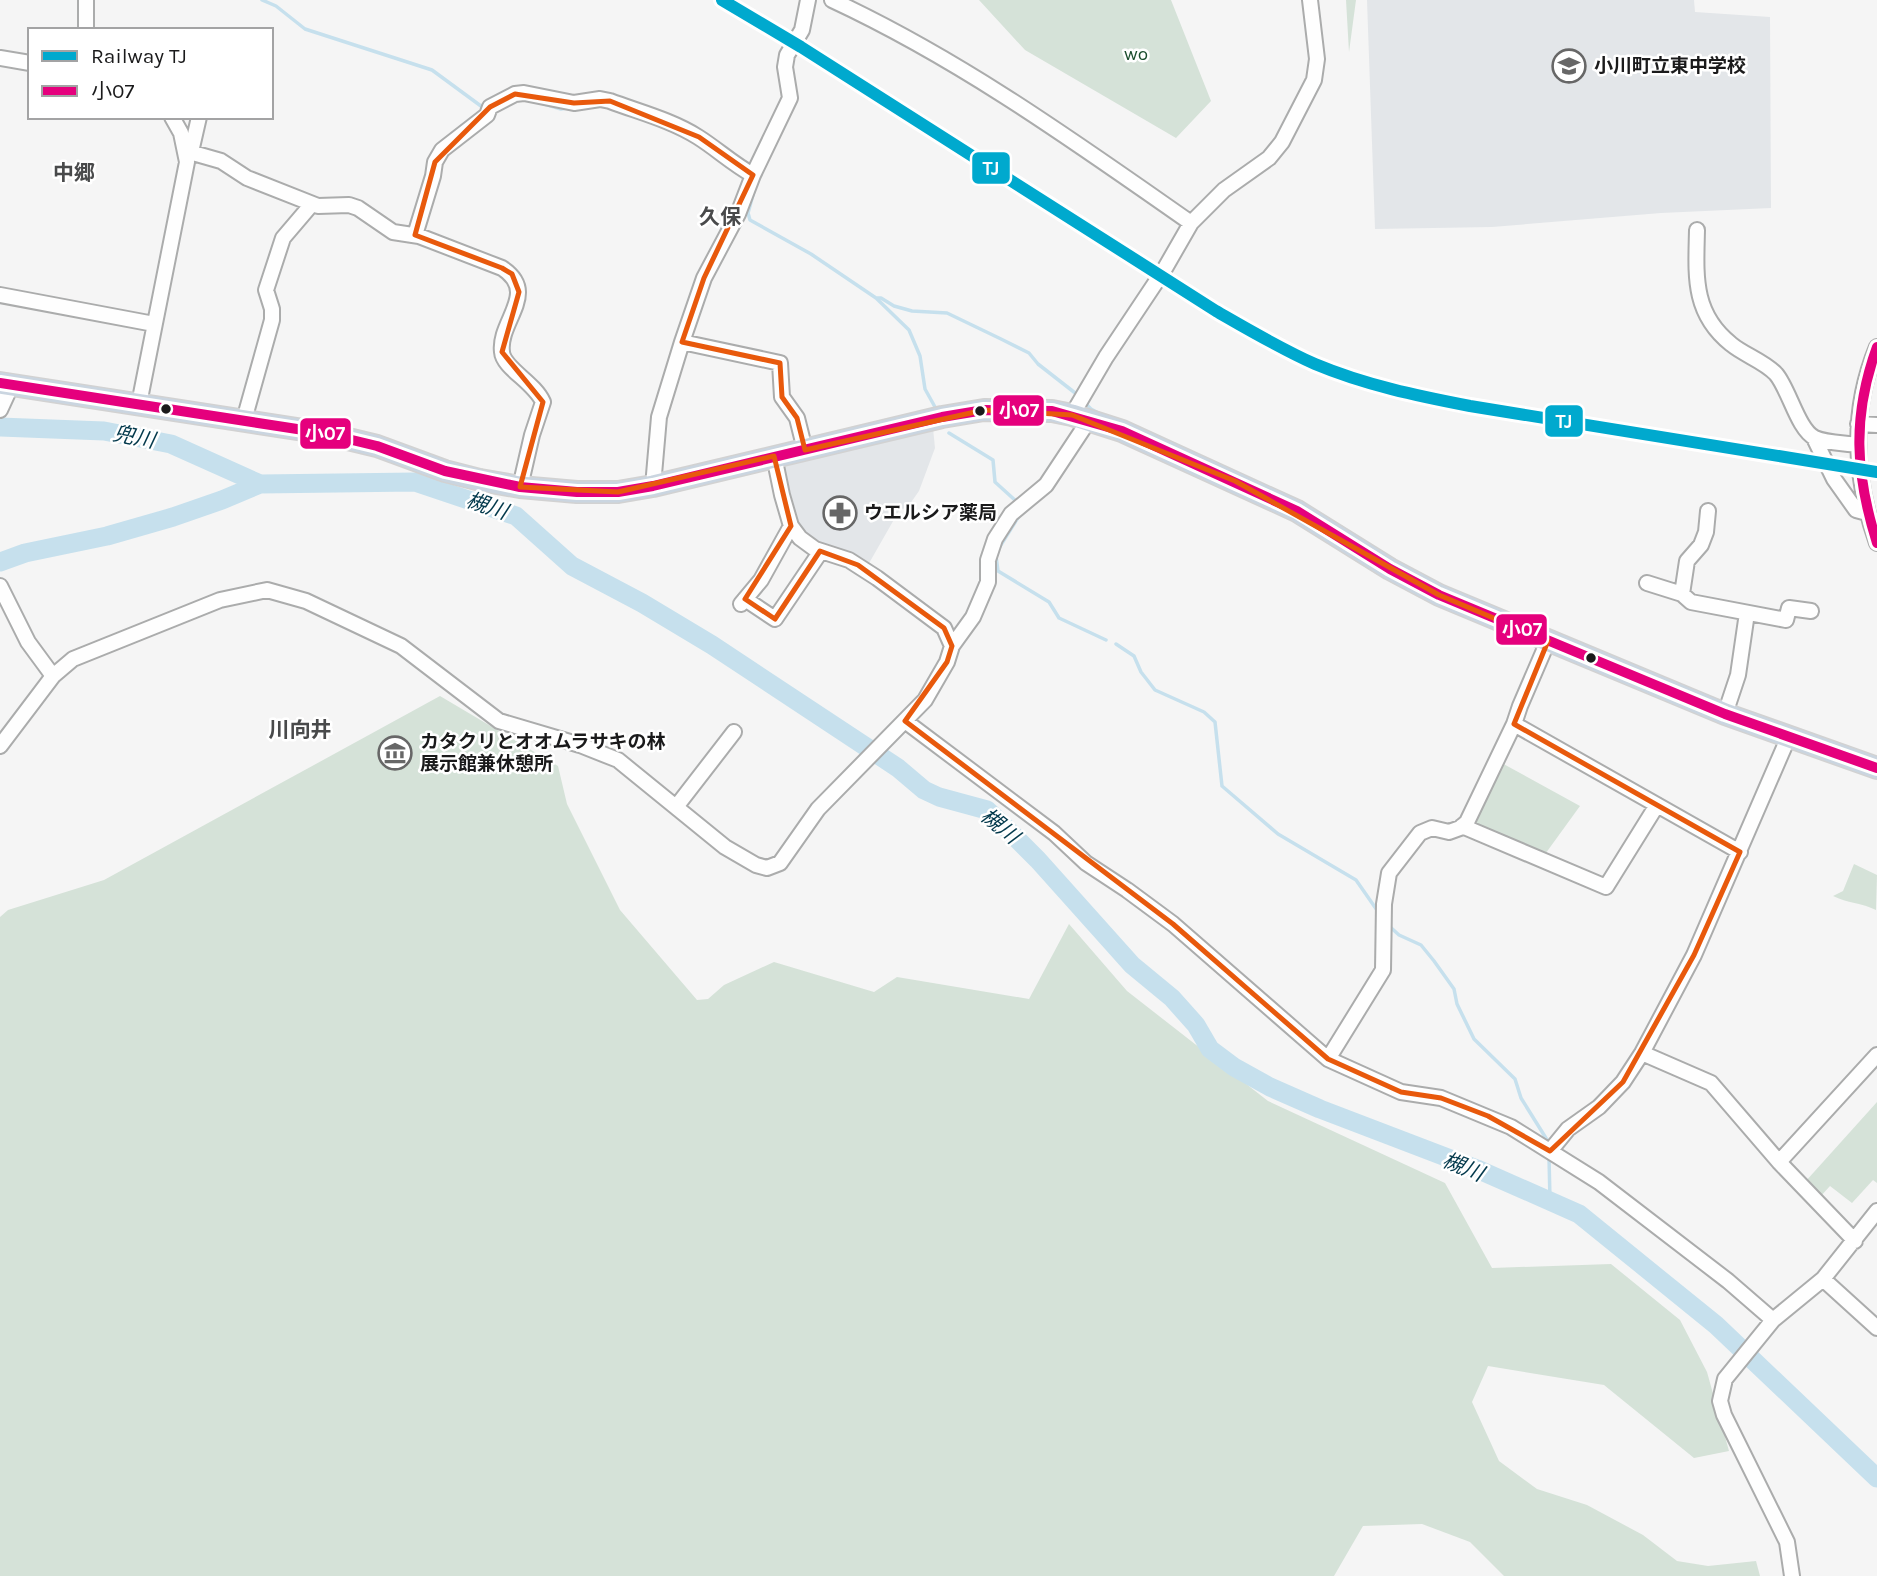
<svg xmlns="http://www.w3.org/2000/svg" width="1877" height="1576" viewBox="0 0 1877 1576" font-family="Karla,'Noto Sans JP',sans-serif">
	<rect width="100%" height="100%" fill="#f5f5f5"/>
	<path fill="#e3e6e9" d="M1367,0H1694L1695,12L1770,17L1771,208L1661,213L1492,227L1375,229Z
		M933,428L935,448L919,491L907,508L900,509L868,565L813,545L800,527L783,466L786,462Z"/>
	<path fill="#d5e2d8" d="M979,0H1171L1211,101L1176,138L1025,50Z
		M1346,0H1356L1349,52Z
		M440,696L558,766L567,804L620,910L697,1000L708,999L724,985L774,962L874,992L897,977L1029,999L1069,924L1127,991L1268,1101L1445,1183L1492,1268L1611,1264L1680,1320L1707,1372L1729,1451L1694,1458L1604,1385L1488,1366L1472,1402L1499,1461L1537,1489L1587,1505L1643,1535L1677,1561L1708,1566L1756,1561L1760,1576H1504L1470,1542L1422,1524L1363,1526L1334,1576H0V917L8,910L104,880Z
		M1498,761L1580,806L1543,857L1475,828L1471,821Z
		M1854,864L1877,875L1876,910C1862,903 1847,903 1833,896L1843,891Z
		M1877,1102V1183L1873,1180L1852,1203L1830,1186L1820,1197L1805,1182Z"/>
	<g fill="none" stroke-linecap="round" stroke-linejoin="round">
		<path stroke="#c6e0ed" stroke-width="3.5" d="M262,0L276,6L305,29L432,70L485,109
			M541,103L561,109L567,108
			M494,111L507,105
			M754,191L748,213L750,220L811,254L876,298L909,330L920,356L925,389L935,407
			M876,298H881L894,306L912,311L947,313L1001,339L1029,353L1038,364L1079,396
			M1084,402L1091,409L1100,414
			M949,433L993,460L995,482L1017,502
			M999,548L1019,516
			M996,556L998,571L1049,602L1059,618L1106,640
			M1116,644L1134,656L1141,672L1155,690L1204,712L1215,722L1222,786L1278,834L1356,880L1379,913
			M1388,925L1399,935L1421,945L1434,961L1454,989L1457,1004L1474,1039L1515,1079L1521,1098L1549,1143
			M1549,1157L1550,1200"/>
		<path stroke="#c6e0ed" stroke-width="19" d="M0,427L104,431L171,444L260,484
			M0,562L25,553L107,536L173,517L222,500L260,484L415,482L516,516L572,566L642,603L712,645L898,768L924,790L939,797L987,810L1005,827L1038,860L1132,965L1172,998L1196,1025L1210,1049L1234,1067L1270,1087L1320,1109L1477,1169L1579,1214L1716,1325L1877,1478"/>
		<defs>
			<path id="minor" d="M832,0C961,60 1075,142 1191,223
				M86,30V0
				M0,58L30,63
				M186,151L221,161L247,178L318,206L349,205L358,208L393,232L419,236L502,268C540,293 498,321 502,352C503,368 534,382 543,402L532,435L520,487
				M191,152L199,117
				M1697,230C1696,275 1692,313 1731,344C1744,355 1764,361 1776,374C1789,389 1798,430 1815,438C1826,443 1845,443 1857,445
				M415,235L433,176L435,162L442,150L487,115L490,107L515,94L524,93L574,103L600,99L610,101C639,112 671,120 698,137C717,149 733,164 753,175
				M0,295L154,324
				M682,342L780,363L782,397L797,418L805,450
				M1877,347C1850,412 1854,478 1877,543
				M139,404L187,162L181,133L172,117
				M0,410L12,384
				M1072,415L1106,357L1164,270L1191,223L1224,190L1269,158L1282,142L1314,80L1317,59L1310,0
				M244,420L272,320V309L266,290L283,238L312,204
				M1858,424L1877,425
				M1814,438L1834,479L1856,510L1867,513
				M774,456L782,495L791,526L800,538L815,549L849,560L877,578L944,628L952,646
				M653,486L659,417L682,342L704,278L738,214L753,175L790,98L785,67L787,55L802,30L808,0
				M1647,583L1682,594L1691,602L1786,620L1789,608L1811,611
				M0,586L28,642L53,676
				M1682,594L1687,561L1701,545L1706,532L1708,511
				M745,599L775,619L821,551
				M741,604L761,580L791,526
				M1725,714L1738,675L1747,613
				M905,721L1054,833L1086,863L1127,890L1173,924L1328,1059L1401,1092L1441,1098L1511,1127L1599,1182L1728,1281L1773,1320
				M1514,724L1740,852
				M0,746L53,676L73,659L220,600L267,590L306,601L401,646L499,721L580,745L618,760L725,847L756,865L767,868L780,863L818,809L925,700L947,662L952,646L973,617L988,582V560L995,539L1011,514L1046,485L1089,420
				M676,807L734,732
				M1462,826L1606,887L1657,805
				M1642,1053L1711,1083L1779,1162L1855,1241
				M1328,1059L1383,970L1384,904L1389,873L1420,833L1432,828L1449,832L1460,828L1467,822L1514,724L1520,706L1548,641
				M1550,1151L1568,1129L1599,1107L1623,1082L1642,1053L1694,955L1789,736
				M1779,1162L1877,1055
				M1823,1279L1877,1328
				M1792,1576L1787,1542L1724,1415L1720,1401L1725,1379L1773,1320L1823,1279L1877,1211"/>
			<path id="highway" d="M0,383L323,433L377,446L445,471L480,480L520,487L577,492H618L653,486L942,417L984,410L1052,411L1072,415L1122,431L1297,511L1390,569L1439,595L1725,714L1877,768"/>
		</defs>
		<use href="#minor" stroke="#abacac" stroke-width="18"/>
		<use href="#highway" stroke="#d2d2d2" stroke-width="24"/>
		<use href="#minor" stroke="#fefefe" stroke-width="14"/>
		<use href="#highway" stroke="#cad5e0" stroke-width="21"/>
		<defs>
			<path id="bus-1" d="M1877,347C1852,416 1855,473 1877,543
				M0,383L323,433L377,446L445,471L520,487L577,492H618L653,486L942,417L984,410L1052,411L1122,431L1297,511L1390,569L1439,595L1725,714L1877,768"/>
		</defs>
		<use href="#bus-1" stroke="#fff" stroke-width="16"/>
		<use href="#bus-1" stroke="#e5007d" stroke-width="10"/>
		<defs>
			<path id="rail-1" d="M722,0L801,47L1216,311C1249,330 1281,349 1315,364C1365,385 1418,396 1470,406L1877,472"/>
		</defs>
		<use href="#rail-1" stroke="#fff" stroke-width="18"/>
		<use href="#rail-1" stroke="#00a9ce" stroke-width="12"/>
	</g>
	<path fill="none" stroke="#e8590c" stroke-width="5" stroke-linejoin="round" d="M515,94L574,103L610,101L699,137L753,175L704,278L682,342L780,363L782,397L797,418L805,450L984,410L1072,415L1235,481L1439,595L1548,641L1514,724L1740,852L1694,955L1623,1082L1550,1151L1488,1116L1441,1098L1401,1092L1328,1059L1173,924L905,721L947,662L952,646L944,628L858,565L820,551L775,619L745,599L791,526L774,456L618,492L520,487L543,402L502,352L519,292L512,274L502,268L415,235L435,162L490,107Z"/>
	<defs>
		<symbol id="school-ring" viewBox="-11 -11 22 22"><circle r="9.5" fill="#fff" stroke="#676767" stroke-width="1.5"/><path d="M0-5L7-2L0 1L-7-2ZM-4 1L0 2.5L4 1V4Q0 6-4 4Z" fill="#676767"/></symbol>
		<symbol id="pharmacy-ring" viewBox="-11 -11 22 22"><circle r="9.5" fill="#fff" stroke="#676767" stroke-width="1.5"/><path d="M-2-6h4v4h4v4h-4v4h-4v-4h-4v-4h4Z" fill="#676767"/></symbol>
		<symbol id="museum-ring" viewBox="-11 -11 22 22"><circle r="9.5" fill="#fff" stroke="#676767" stroke-width="1.5"/><path d="M0-6L6-3V-2H-6V-3ZM-5-1h2V3h-2ZM-1-1h2V3h-2ZM3-1h2V3H3ZM-6 4H6V6H-6Z" fill="#676767"/></symbol>
	</defs>
	<g fill-rule="evenodd">
		<use href="#school-ring" x="1550" y="47" width="38" height="38"/>
		<use href="#pharmacy-ring" x="821" y="494" width="38" height="38"/>
		<use href="#museum-ring" x="376" y="734" width="38" height="38"/>
	</g>
	<g fill="#1a1a1b" stroke="#fff" stroke-width="2.5">
		<circle cx="166" cy="409" r="6"/>
		<circle cx="980" cy="411" r="6"/>
		<circle cx="1591" cy="658" r="6"/>
	</g>
	<g text-anchor="middle" dominant-baseline="central" stroke-width="5" stroke-linejoin="round" paint-order="stroke">
		<g font-size="19" fill="#1a4d2d" stroke="#fff">
			<text x="1136" y="54">wo</text>
		</g>
		<g font-size="19" font-weight="bold" fill="#1a1a1b" stroke="#fff" text-anchor="start">
			<text x="1594" y="66">小川町立東中学校</text>
			<text x="864" y="513">ウエルシア薬局</text>
			<text x="420" y="742">カタクリとオオムラサキの林<tspan x="420" dy="22">展示館兼休憩所</tspan></text>
		</g>
		<g font-size="21" font-weight="bold" fill="#494a4b" stroke="#fff">
			<text x="74" y="173">中郷</text>
			<text x="720" y="217">久保</text>
			<text x="300" y="730">川向井</text>
		</g>
		<g font-size="21" font-style="italic" fill="#03394c" stroke="#fff">
			<text transform="translate(134 437) rotate(11)">兜川</text>
			<text transform="translate(487 506) rotate(19)">槻川</text>
			<text transform="translate(1000 826) rotate(39)">槻川</text>
			<text transform="translate(1463 1167) rotate(22)">槻川</text>
		</g>
	</g>
	<g stroke="#fff" stroke-width="2.5">
		<rect x="971" y="151" width="40" height="34" rx="7" fill="#00a9ce"/>
		<rect x="992" y="394" width="53" height="33" rx="7" fill="#e5007d"/>
		<rect x="1544" y="404" width="40" height="34" rx="7" fill="#00a9ce"/>
		<rect x="299" y="417" width="53" height="33" rx="7" fill="#e5007d"/>
		<rect x="1495" y="613" width="53" height="33" rx="7" fill="#e5007d"/>
	</g>
	<g font-size="19" text-anchor="middle" font-weight="bold" fill="#fff">
		<text x="991" y="175">TJ</text>
		<text x="1019" y="417">小07</text>
		<text x="1564" y="428">TJ</text>
		<text x="325" y="440">小07</text>
		<text x="1522" y="636">小07</text>
	</g>
	<rect x="28" y="28" width="245" height="91" fill="#ffffff" stroke="#a3a3a4" stroke-width="2"/>
	<rect x="42" y="51" width="35" height="10" fill="#00a9ce" stroke="#a3a3a4" stroke-width="2"/>
	<text x="91" y="63" font-size="21" fill="#1a1a1b">Railway TJ</text>
	<rect x="42" y="86" width="35" height="10" fill="#e5007d" stroke="#a3a3a4" stroke-width="2"/>
	<text x="91" y="98" font-size="21" fill="#1a1a1b">小07</text>
</svg>
